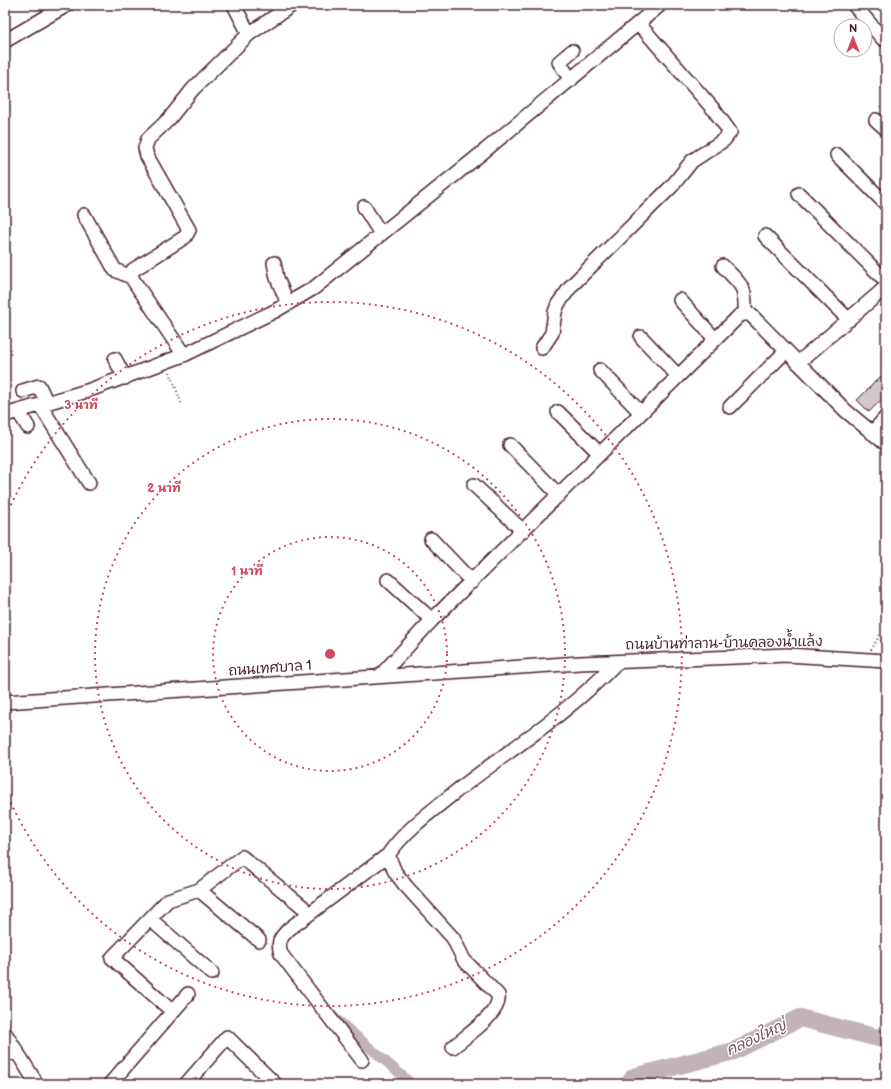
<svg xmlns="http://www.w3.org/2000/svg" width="891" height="1089" viewBox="0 0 891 1089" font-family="'Balsamiq Sans','Playpen Sans Thai',sans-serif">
	<rect width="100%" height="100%" fill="#fff"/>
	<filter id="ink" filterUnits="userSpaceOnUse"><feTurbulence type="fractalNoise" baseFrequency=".025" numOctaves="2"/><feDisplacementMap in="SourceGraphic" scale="8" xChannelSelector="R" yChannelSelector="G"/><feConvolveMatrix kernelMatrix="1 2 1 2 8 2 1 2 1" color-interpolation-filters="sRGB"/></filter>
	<g filter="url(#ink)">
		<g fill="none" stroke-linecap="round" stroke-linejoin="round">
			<path stroke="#c1b3b6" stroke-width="10" d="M333,1016L412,1084"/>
			<path stroke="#c1b3b6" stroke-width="18" d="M629,1084L634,1077L734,1051L800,1018L886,1040"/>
		</g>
		<path fill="#d2c7cb" stroke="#4a1f2b" d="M886,371V395L869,412L857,400Z"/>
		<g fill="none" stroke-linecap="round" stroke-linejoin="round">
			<defs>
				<path id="minor" d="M234,5L249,34
					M854,5L883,39
					M5,41L67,5
					M571,80L559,62L572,51
					M876,120L886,129
					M837,155L886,204
					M799,194L886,281
					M364,207L381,234
					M84,215L115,270L131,277
					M765,236L849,320
					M274,263L277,278L288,304
					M723,266C741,286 746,284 745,313
					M680,300L715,339
					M641,337L678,376
					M542,348L552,333L555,312L558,304L572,285L672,186L692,161L724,140L730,132L714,110L639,24
					M184,355L131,277L133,270L185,237L189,230L147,156L145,148L148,139L169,119L193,89L249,34L292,5
					M115,359L125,378
					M798,363L886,287
					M600,370L641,413
					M23,391L39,386L47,403
					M40,405L89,483
					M730,407L786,351
					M18,411L28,427
					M558,412L600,454
					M5,415L87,391L184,355L275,311L314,288L482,153L660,5
					M872,433L886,417
					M510,445L559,495
					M474,485L523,531
					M431,539L472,582
					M388,580L432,620
					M380,676L432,620L739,316L745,313L751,315L846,411L886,444
					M5,702L580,663L787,655L886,661
					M199,890L259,940
					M150,919L212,973
					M173,1012L112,958L168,900L199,890L242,857L303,907
					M5,1033L37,1084
					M453,1047C466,1036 502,1013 498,995L464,960L453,938L405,885L395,872L388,855C405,830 431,812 454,793C509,750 569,713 617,662
					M5,1055L17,1051
					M362,1060L281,954C277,942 280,938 289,929L388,855
					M110,1084L188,994
					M186,1084L227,1037L275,1084"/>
			</defs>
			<use href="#minor" stroke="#4a1f2b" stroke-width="16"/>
			<path stroke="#4a1f2b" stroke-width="2" stroke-dasharray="1 3" stroke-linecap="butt" d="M170,372L182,405
				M871,650L880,635"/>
			<use href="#minor" stroke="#fff" stroke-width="13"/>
		</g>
	</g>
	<g fill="none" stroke="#d1495b" stroke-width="2" stroke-dasharray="2 4">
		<circle cx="330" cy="654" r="117"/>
		<circle cx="330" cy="654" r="235"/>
		<path d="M6 516A352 352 0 1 1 6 792"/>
	</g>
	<g text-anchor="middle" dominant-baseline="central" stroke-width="3" stroke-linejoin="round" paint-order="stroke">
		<g font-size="14" fill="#4a1f2b" stroke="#fff">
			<text transform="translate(724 643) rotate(-1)">ถนนบ้านท่าลาน-บ้านคลองน้ำแล้ง</text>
			<text transform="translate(270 668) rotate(-4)">ถนนเทศบาล 1</text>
		</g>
		<g font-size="15" font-style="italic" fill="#74535c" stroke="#fff">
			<text transform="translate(756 1038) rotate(-25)">คลองใหญ่</text>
		</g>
	</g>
	<circle cx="330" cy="654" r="6" fill="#d1495b" stroke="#fff" stroke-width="2"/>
	<g font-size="12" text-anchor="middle" font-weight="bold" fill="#d1495b" stroke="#fff" stroke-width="3" stroke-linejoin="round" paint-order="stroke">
		<text x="81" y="409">3 นาที</text>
		<text x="164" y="492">2 นาที</text>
		<text x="247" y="575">1 นาที</text>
	</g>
	<rect width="891" height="1089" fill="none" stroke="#fff" stroke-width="20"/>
	<rect x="10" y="10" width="871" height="1069" fill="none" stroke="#4a1f2b" stroke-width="1.5" filter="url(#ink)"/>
	<g transform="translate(853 38)"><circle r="19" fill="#ffffff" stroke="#b7a5aa"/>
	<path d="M0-3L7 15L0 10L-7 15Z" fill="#d1495b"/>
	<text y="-6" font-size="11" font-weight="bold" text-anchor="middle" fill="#4a1f2b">N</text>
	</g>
</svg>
